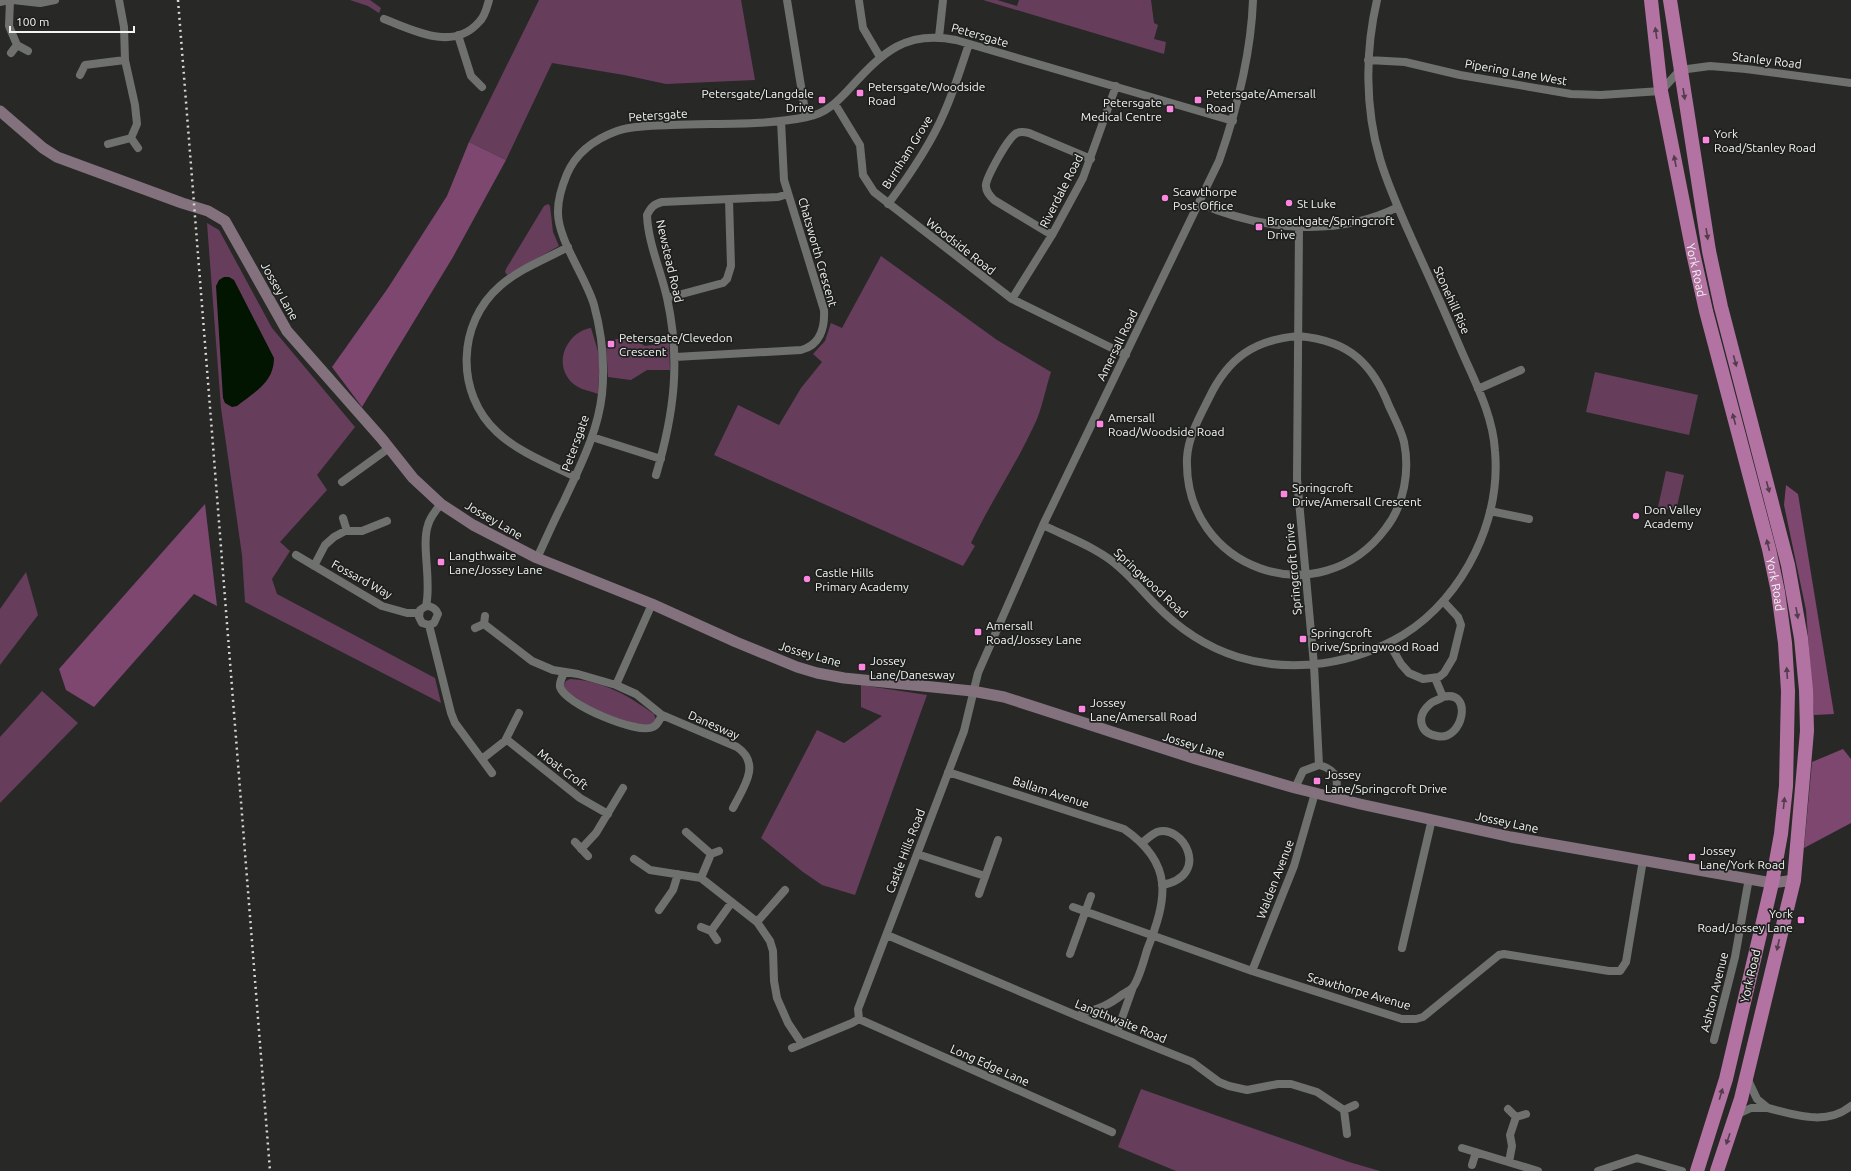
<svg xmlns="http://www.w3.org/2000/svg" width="1851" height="1171" viewBox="0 0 1851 1171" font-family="Ubuntu,sans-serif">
	<rect width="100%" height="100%" fill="#282927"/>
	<path fill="#673d5c" d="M350,0H370L381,8L379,13L368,6Z
		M539,0H741L755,80L666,84L624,75L552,63L506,160L469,142Z
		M983,0H997L1017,6L1019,0H1151L1154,23L1158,25L1154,39L1166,42L1164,54Z
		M548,204L550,206L553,232L559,246L507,275L505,272L506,269L544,206Z
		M207,223L219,230L272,328L355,427L317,475L327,490L280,542L290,551L272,579L277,594L435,678L441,703L245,602L242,555L221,408Z
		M881,256L997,340L1051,372C1046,387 1043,404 1037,419C1018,462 991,501 971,543L975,546L963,566L714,455L738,405L779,425L801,388L822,362L813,354L825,341L831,323L842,328Z
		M591,328L600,358L598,394C587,390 575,389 568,378C554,358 570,331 591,328Z
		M629,337L645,346L669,343L670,370H647L631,380L608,377L606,341Z
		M1595,372L1698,395L1689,435L1586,412Z
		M1666,471L1684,475L1676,511L1658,507Z
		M26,572L38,615L0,665V609Z
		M570,679C604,681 627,695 654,714L656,720L650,725L626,722L589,707L564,689L563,686L566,681Z
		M861,685L927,695L855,895L822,885L803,872L761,838L817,730L844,743L882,716L861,707Z
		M42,691L78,723L0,803V737Z
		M1141,1089L1349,1162L1380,1171H1176L1118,1147Z"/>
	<path fill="#7d4770" d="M469,142L506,160L453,257L362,407L332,367L388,288L447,196Z
		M1786,485L1798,494L1834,714L1814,715L1806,610L1784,505Z
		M205,504L217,606L194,594L94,707L66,690L59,669Z
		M1843,749L1851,759V823L1804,848L1812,762Z"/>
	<path fill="#011500" d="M224,277H229L234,280L274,358C274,383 254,392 237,406L232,407L225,403L223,398L216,286L219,280Z"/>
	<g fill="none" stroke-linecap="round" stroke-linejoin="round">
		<path stroke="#6f716e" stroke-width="8" d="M10,0L9,26L17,45L28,51
			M13,0L40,3L55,0
			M119,0L124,27L125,60L135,105L137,124L131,138L138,148
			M787,0L806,117
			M859,1L863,28L880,57
			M0,2L8,0
			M384,19C413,30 453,52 479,22C485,17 487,7 489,0
			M458,35L471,76L482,87
			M939,37L943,0
			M11,53L17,45
			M1368,60L1405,62L1460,75L1571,94L1601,95L1661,91L1680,70L1710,66L1746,69L1851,83
			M80,75L85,65L125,60
			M835,104L860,145L863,175L874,192L1012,299L1126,355
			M108,144L131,138
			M1199,203C1261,230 1336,238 1398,207
			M888,204C909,176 930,146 944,113C954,91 961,67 969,44
			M1299,227L1297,479L1314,665L1319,765
			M1052,235L994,200C990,196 985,191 986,184C988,175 1008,137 1017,133C1021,131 1025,132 1029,133L1091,159
			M568,247C546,259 519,269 500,286C457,323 455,393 497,432C518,452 549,464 576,477
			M667,298L723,283L727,279L731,266L729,200
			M1012,299L1052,235L1083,178L1116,86
			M1298,336C1320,338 1341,343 1358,358C1373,371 1382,388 1389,406C1394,417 1401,430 1404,442C1410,471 1404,505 1386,528C1320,618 1183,569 1187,458C1188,437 1200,416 1209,398C1228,358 1254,340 1298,336Z
			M675,357L801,350C820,345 825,328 824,310L784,180L781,121
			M1478,389L1521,370
			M592,437L661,459
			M656,475C674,414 681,361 667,298C661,271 648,243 647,215C651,207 654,204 662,202L778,197L788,194
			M342,482L389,448
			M1490,511L1529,519
			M343,518L347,531
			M1043,525C1067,537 1101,549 1120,568C1133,579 1143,592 1155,604C1178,628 1206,647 1238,657C1293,674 1354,664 1403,635C1434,616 1459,586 1475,553C1490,522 1498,486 1495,451C1493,416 1476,384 1462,352C1447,317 1431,281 1415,246C1402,217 1389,189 1380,159C1365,109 1365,51 1377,0
			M296,555L382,606L407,613H419
			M537,558C546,539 554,520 564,501C580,466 598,432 602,394C605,364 602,334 594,305C586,277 557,239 558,211C558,198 562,186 567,174C576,153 595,139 617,131C634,125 653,126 671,125C716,123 763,126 807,117C826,114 838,101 851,87C883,52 906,30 956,40L1233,121
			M314,566L325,545L334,537L345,531H362L387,521
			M426,606C432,606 436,609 438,614L434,623L429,625L422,623L419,617L420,610L426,606C432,581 421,546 428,525C430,517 436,510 441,504
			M484,624L532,661L553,670L578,674L616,685L636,694L662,715L737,747C762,764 743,788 733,808
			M429,625L451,713L455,723L492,773
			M475,628L484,624L485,616
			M1389,643L1401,664L1409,673L1423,679L1439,677L1444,673L1453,658L1461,625L1458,617L1443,601
			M564,672C563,676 559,682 560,687C565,704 638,735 653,727C658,725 660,719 662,715
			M1435,678L1443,697C1474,689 1463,742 1437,736C1419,733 1416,716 1430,704C1433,701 1439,700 1443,697
			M616,685L652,604
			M506,739L580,798L608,814
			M482,759L505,741L519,713
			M948,772L1124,829C1175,864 1167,899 1147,950C1144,960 1139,979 1133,987C1131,990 1126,992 1123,994C1109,1005 1099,1009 1082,1013L1080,1017
			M1295,788L1303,771L1319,765C1338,770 1339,780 1335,798
			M686,832L711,854L719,851
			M575,842L588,856
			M1142,843C1147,839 1152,834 1157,832C1183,823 1212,876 1162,885
			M581,849L596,833L623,788
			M917,854L985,876
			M634,859L650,870L701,878L757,922L770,941L773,951L774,981L777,998L788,1023L802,1044
			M701,878L711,854
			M979,894L998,840
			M1073,907L1252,971L1402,1019H1416L1423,1017L1499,955L1504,954L1609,971H1620L1626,962L1643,860
			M659,910L673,890L678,874
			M757,922L785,890
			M701,927L711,931L717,940
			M711,931L732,902
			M887,935L1080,1017L1192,1062L1219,1082L1229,1086L1247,1090L1278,1084H1291L1317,1092L1344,1110
			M1402,948L1432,819
			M1070,954L1091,896
			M1252,971L1294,866L1315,793
			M859,1019L858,1009L964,731L978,673L1043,525L1219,161C1237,109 1251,55 1253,0
			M859,1019L1112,1132
			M1117,1032L1133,987
			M1714,1040L1735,957L1749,878
			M792,1048L852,1023L859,1019
			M1768,1108C1796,1115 1826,1126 1851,1106
			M1508,1109L1516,1117L1526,1114
			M1736,1115L1751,1108H1768L1757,1099L1748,1080
			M1347,1134L1344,1110L1355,1105
			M1462,1148L1538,1171
			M1509,1162L1512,1146L1510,1135L1516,1117
			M1472,1165L1476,1152
			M1598,1171L1637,1158L1682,1171"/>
		<path stroke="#83727e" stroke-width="11" d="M0,111L43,148L57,157L182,203L208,211L225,221L287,331L382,439L413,478L441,504L473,525L537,558L652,604L736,642L797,667L817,673L844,678L972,691L1004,697L1196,759L1295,788L1360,804L1511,837L1772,883L1794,880"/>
		<g stroke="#b373a2" stroke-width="14">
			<path id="s1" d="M1651,0L1661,91L1693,253L1706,311L1769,549L1778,592L1785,643L1788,691L1786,786L1781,834L1772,883L1726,1079L1697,1171"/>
			<path d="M1670,0L1709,251L1721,307L1788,565L1801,638L1806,690L1807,731L1794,880L1741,1099L1717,1171"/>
		</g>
		<path stroke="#d6d7d6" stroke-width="2.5" stroke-dasharray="2 4" stroke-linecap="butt" d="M178,0L270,1171"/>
	</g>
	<defs><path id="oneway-solid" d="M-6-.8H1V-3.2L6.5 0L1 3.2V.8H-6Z"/></defs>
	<g fill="#523d4c">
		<use href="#oneway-solid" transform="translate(1656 33) rotate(-98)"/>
		<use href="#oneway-solid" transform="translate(1684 94) rotate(81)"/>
		<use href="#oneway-solid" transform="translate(1675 161) rotate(-101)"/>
		<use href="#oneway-solid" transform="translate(1707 234) rotate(81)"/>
		<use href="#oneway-solid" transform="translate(1735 361) rotate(75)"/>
		<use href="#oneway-solid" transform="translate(1734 419) rotate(-105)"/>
		<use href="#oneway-solid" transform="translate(1768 487) rotate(75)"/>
		<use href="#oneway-solid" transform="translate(1768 545) rotate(-104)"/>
		<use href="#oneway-solid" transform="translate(1797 613) rotate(80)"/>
		<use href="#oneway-solid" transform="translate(1787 673) rotate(-94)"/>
		<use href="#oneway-solid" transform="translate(1784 803) rotate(-84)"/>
		<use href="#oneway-solid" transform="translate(1778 945) rotate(103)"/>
		<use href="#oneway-solid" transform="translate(1721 1094) rotate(-73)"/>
		<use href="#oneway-solid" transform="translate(1728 1139) rotate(109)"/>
	</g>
	<g fill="#fd86e1" stroke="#1e201e" stroke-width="1.5">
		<rect x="856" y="89" width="8" height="8" rx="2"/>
		<rect x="818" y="96" width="8" height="8" rx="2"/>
		<rect x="1194" y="96" width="8" height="8" rx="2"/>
		<rect x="1166" y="105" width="8" height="8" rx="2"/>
		<rect x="1702" y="136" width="8" height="8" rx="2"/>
		<circle cx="1165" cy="198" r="4"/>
		<circle cx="1289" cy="203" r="4"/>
		<rect x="1255" y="223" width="8" height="8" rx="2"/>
		<rect x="607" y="340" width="8" height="8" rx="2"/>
		<rect x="1096" y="420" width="8" height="8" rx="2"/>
		<rect x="1280" y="490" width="8" height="8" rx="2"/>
		<circle cx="1636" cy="516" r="4"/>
		<rect x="437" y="558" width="8" height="8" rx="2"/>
		<circle cx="807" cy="579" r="4"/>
		<rect x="974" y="628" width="8" height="8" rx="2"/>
		<rect x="1299" y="635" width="8" height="8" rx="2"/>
		<rect x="858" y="663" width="8" height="8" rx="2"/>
		<rect x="1078" y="705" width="8" height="8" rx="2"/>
		<rect x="1313" y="777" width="8" height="8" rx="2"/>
		<rect x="1688" y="853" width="8" height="8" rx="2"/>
		<rect x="1797" y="916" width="8" height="8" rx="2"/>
	</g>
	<g text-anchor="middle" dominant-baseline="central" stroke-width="3.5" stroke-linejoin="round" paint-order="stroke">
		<g font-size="12" fill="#f2f3f2" stroke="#1e201e">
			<text transform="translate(980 35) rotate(16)">Petersgate</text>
			<text transform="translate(1767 60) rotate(7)">Stanley Road</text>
			<text transform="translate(1516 72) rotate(10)">Pipering Lane West</text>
			<text transform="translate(658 115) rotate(-4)">Petersgate</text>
			<text transform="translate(907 152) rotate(-58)">Burnham Grove</text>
			<text transform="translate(1061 191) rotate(-63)">Riverdale Road</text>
			<text transform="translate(961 246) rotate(38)">Woodside Road</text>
			<text transform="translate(818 252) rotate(74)">Chatsworth Crescent</text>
			<text transform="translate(670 261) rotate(77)">Newstead Road</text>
			<text stroke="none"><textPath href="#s1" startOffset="274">York Road</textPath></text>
			<text transform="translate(280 291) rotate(61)">Jossey Lane</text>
			<text transform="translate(1452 300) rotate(66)">Stonehill Rise</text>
			<text transform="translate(1117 345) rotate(-64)">Amersall Road</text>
			<text transform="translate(575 443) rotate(-70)">Petersgate</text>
			<text transform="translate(494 520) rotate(30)">Jossey Lane</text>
			<text transform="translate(1293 569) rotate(-95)">Springcroft Drive</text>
			<text transform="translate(362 579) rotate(29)">Fossard Way</text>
			<text transform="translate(1151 583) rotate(43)">Springwood Road</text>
			<text stroke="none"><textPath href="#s1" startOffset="598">York Road</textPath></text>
			<text transform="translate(810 654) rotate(16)">Jossey Lane</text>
			<text transform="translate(714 725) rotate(24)">Danesway</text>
			<text transform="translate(1194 745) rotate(17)">Jossey Lane</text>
			<text transform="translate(563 769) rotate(37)">Moat Croft</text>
			<text transform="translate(1051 792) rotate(18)">Ballam Avenue</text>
			<text transform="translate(1507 822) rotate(12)">Jossey Lane</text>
			<text transform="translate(905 851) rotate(-69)">Castle Hills Road</text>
			<text transform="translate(1275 879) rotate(-69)">Walden Avenue</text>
			<text transform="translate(1750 976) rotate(-77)">York Road</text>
			<text transform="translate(1359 991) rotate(16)">Scawthorpe Avenue</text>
			<text transform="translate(1714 992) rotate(-76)">Ashton Avenue</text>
			<text transform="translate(1121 1021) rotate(22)">Langthwaite Road</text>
			<text transform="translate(990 1065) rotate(24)">Long Edge Lane</text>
		</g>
		<g font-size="12" fill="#f2f3f2" stroke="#1e201e" text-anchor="start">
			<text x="868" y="86">Petersgate/Woodside<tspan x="868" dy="14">Road</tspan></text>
			<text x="814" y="93" text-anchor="end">Petersgate/Langdale<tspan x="814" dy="14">Drive</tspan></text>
			<text x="1206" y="93">Petersgate/Amersall<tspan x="1206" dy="14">Road</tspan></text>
			<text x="1162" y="102" text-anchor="end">Petersgate<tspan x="1162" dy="14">Medical Centre</tspan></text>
			<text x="1714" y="133">York<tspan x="1714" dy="14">Road/Stanley Road</tspan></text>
			<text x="1173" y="191">Scawthorpe<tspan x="1173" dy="14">Post Office</tspan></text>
			<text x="1297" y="203">St Luke</text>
			<text x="1267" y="220">Broachgate/Springcroft<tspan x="1267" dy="14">Drive</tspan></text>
			<text x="619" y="337">Petersgate/Clevedon<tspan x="619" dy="14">Crescent</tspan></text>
			<text x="1108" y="417">Amersall<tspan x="1108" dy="14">Road/Woodside Road</tspan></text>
			<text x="1292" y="487">Springcroft<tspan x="1292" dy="14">Drive/Amersall Crescent</tspan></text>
			<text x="1644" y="509">Don Valley<tspan x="1644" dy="14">Academy</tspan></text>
			<text x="449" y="555">Langthwaite<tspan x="449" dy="14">Lane/Jossey Lane</tspan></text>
			<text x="815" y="572">Castle Hills<tspan x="815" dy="14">Primary Academy</tspan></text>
			<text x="986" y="625">Amersall<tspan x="986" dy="14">Road/Jossey Lane</tspan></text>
			<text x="1311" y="632">Springcroft<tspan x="1311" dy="14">Drive/Springwood Road</tspan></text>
			<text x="870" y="660">Jossey<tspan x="870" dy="14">Lane/Danesway</tspan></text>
			<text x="1090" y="702">Jossey<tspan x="1090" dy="14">Lane/Amersall Road</tspan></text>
			<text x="1325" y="774">Jossey<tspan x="1325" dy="14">Lane/Springcroft Drive</tspan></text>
			<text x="1700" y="850">Jossey<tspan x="1700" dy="14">Lane/York Road</tspan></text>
			<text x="1793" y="913" text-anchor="end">York<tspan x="1793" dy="14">Road/Jossey Lane</tspan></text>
		</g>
	</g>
	<path d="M10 26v6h124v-6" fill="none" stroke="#f2f3f2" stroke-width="2"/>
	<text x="16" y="26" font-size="12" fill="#f2f3f2" stroke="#1e201e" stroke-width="3" paint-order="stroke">100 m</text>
</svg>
